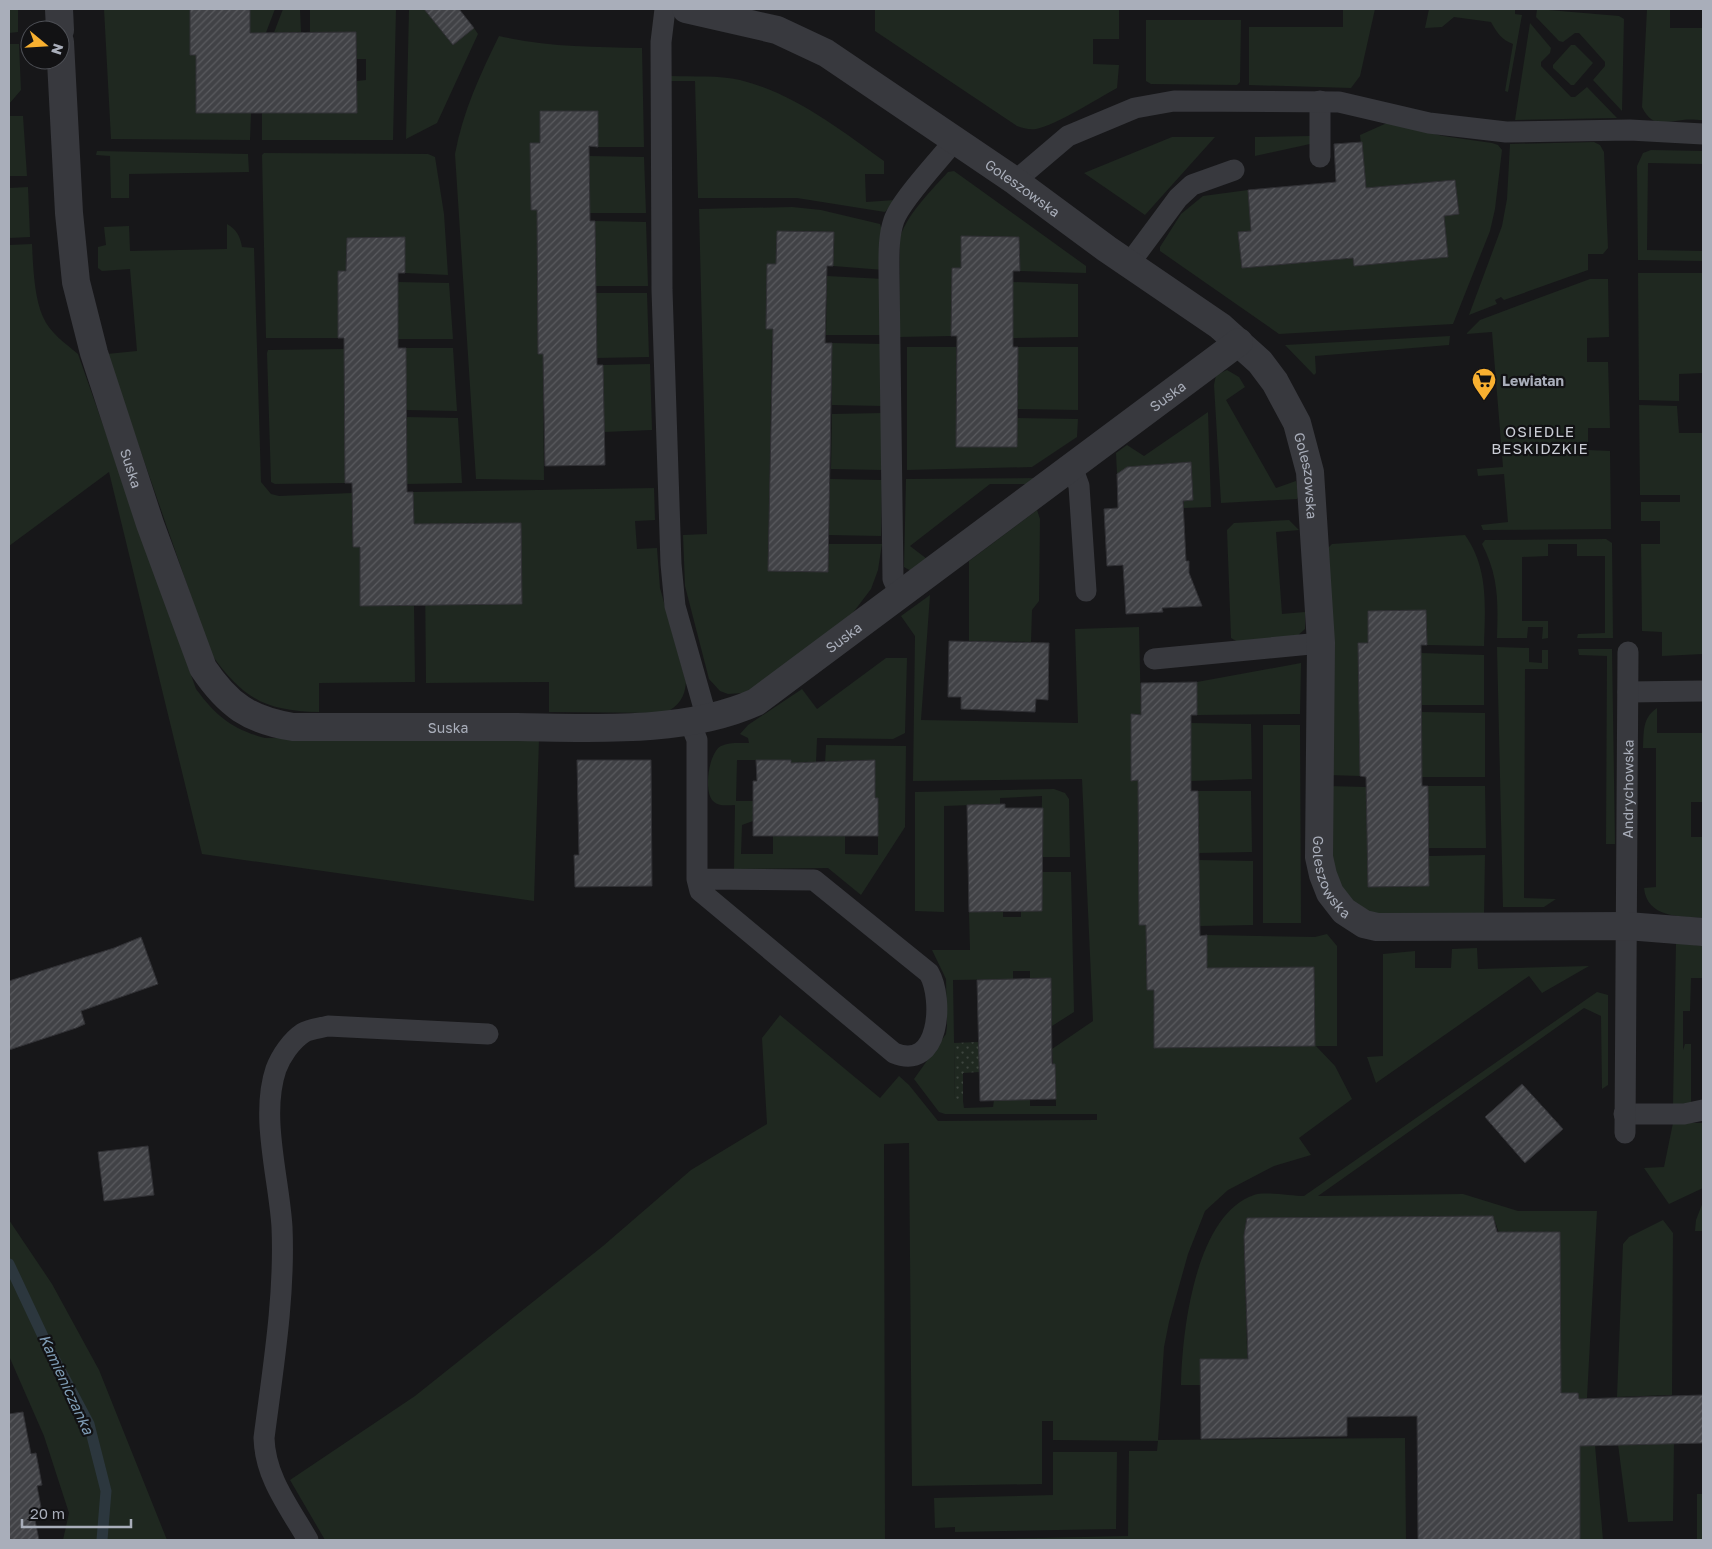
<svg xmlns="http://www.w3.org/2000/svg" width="1712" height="1549" viewBox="0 0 1712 1549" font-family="'Golos Text',sans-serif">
	<defs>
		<pattern id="garden-dots" width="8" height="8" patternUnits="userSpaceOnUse" patternTransform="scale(1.25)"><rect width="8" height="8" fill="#1f2820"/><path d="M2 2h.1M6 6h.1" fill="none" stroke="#3d453e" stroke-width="1.8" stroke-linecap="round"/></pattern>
		<pattern id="building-hatch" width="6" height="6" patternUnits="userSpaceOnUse" patternTransform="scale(1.25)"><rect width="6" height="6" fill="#414246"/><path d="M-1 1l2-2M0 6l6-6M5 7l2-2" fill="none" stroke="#5a5b5f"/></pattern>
	</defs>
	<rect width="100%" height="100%" fill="#171719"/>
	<path fill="#1f2820" d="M9,9H18V32L9,33Z
		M104,9H190V54L196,55V113H251L250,140L111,139Z
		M250,9H275L254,64H250Z
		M283,9H300L301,32H290V64H262Z
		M310,9H396L393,140H262V81L357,112V81L366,80V59H357L356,32H310Z
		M409,9H428L426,11L453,45L474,28L478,34L437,123L406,139Z
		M875,9H1119V39H1093V64L1119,65L1117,88C1097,99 1056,125 1036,129C1029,130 1023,128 1017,126L875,31Z
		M1343,9H1375L1360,76L1351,88L1249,85V27H1343Z
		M1429,9H1515V14L1522,15L1508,92L1505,91L1513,44C1502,40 1497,33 1491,22L1454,17L1442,27L1425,28Z
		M1537,9L1619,16L1624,19L1622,111L1593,80L1605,66V62L1579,33H1575L1563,42L1559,41L1536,17Z
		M1647,9H1670V28H1703V120C1697,120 1689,119 1683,120C1664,122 1652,128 1642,107Z
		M1146,20H1241L1240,82L1237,85L1151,84L1146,81Z
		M1530,23L1551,48L1550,53L1541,62V66L1571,97H1575L1587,87L1617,118L1515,120Z
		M499,36C547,47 593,47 642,48L644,147H598L597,111H540V143H530L531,210H543L537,222L538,354H550L551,365L543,366L544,480L476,479L455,154C463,111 480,75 499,36Z
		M9,44H19L21,90L9,104Z
		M1571,45H1575L1593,63L1574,85H1571L1553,68V65Z
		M671,76C693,77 719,75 740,80C795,94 839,129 884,161V174H865L866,202L895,200L885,212L797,198H698L695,81H670Z
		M9,116H23L27,176H9Z
		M1387,123L1443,136L1492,143L1498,145L1502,150L1495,209L1490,231L1453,324L1279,334L1160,251V247L1181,214L1203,196L1248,190L1251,231L1239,233L1242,268L1353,258L1354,266L1447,257L1444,216L1459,214L1455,180L1366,188L1360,135Z
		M1310,136V144L1255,156V137Z
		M1172,137H1215L1145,215L1084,173Z
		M1594,142L1600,145L1604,152L1608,248L1603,254H1588V270L1504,300L1501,297L1495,300L1497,304L1469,315L1502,226L1507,199L1510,144Z
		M1651,150L1703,151V164L1648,163L1647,250L1703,251V261L1638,260L1637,166L1643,153Z
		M97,151L248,154L249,172L129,174V198H111L110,156L96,155Z
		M264,153L428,154L435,157L444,214L448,275L405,273V237L347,238L346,271H338V338H266L262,155Z
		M589,156L644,157L646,213H590Z
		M954,171L1086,266V273L1020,271L1019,237L962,236L961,268H952L951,336L899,337L900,237C909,212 930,192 948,172Z
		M28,187L30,237L9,238V188Z
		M792,207L821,210L880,224L883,233L884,270L833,266V232L777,231L776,264H767L766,329H779V341H772L768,571L828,572L829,544H882L878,570L871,589L852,614L752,689L743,693L728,694L720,691L709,679L685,586L683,535L707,534L699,209Z
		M595,221L646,222L648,286H596Z
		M227,224C237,230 240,236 242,247L254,248L261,482L271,494L279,496L352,493L353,547H360V605H414L415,682L319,683V712C264,711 243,698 211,654L107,354L137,351L130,269L102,271L98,268V247L106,245L104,227L129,226L130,251L227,249Z
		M32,244C33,265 34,297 43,317C50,333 65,343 78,354L196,689C217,717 232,729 265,738L539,739L534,901L202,854L109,472L9,546V245Z
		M1638,273H1703V373L1679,374V401L1639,400Z
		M827,276L884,279L882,335H826Z
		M1590,279H1608L1609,337L1587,338V362H1608L1610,428H1588V450L1610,451L1611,529L1483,530L1481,525L1508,522L1504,474L1478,476L1477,469L1503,467L1492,332L1466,334L1480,320Z
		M398,282L449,283L453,339H398Z
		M1013,282L1078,284V337L1013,338Z
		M596,293H647L649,357L596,358Z
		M1450,336L1449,345L1315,356L1316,373L1314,375L1285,345Z
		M832,343L883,344L882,406L832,405Z
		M907,347H956V447H1017V418L1078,419L1077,437L1032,467L907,470Z
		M1018,347H1078V410L1017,409Z
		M406,348H453L457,411L406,410Z
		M345,349V483L275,484L271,482L267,353L268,350Z
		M650,364L652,430L604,432L603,365Z
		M1227,370L1239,377L1245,387L1226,400L1276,488L1296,481L1299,496L1297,499L1221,503L1214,385L1216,375Z
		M1639,405L1677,406L1679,433H1703V654L1662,656V632L1642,631L1641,544H1660V521H1641V502H1680V495H1640Z
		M1208,412L1211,507L1184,508V501L1193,500L1191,462L1128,467L1117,474L1116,453L1127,445L1144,456Z
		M882,413V470L831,469L832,414Z
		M406,417L458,418L462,483L407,484Z
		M1037,478L1030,484H990L910,546L927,559L911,571L904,567L906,479Z
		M830,479L882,480L881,536L829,535Z
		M654,488L655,520L635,521L637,549L657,548L660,588L686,682C685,697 679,706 665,713L549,712V682L426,683L425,573L522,603L521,523L453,524L414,556L413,492Z
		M1037,510L1040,519L1039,601L1032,610L1031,642L969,641V561Z
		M1289,520L1299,530L1276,532L1282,614L1305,612V629L1296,637L1238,642L1231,638L1227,530L1234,523Z
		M1465,535C1489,569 1485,607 1484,646L1427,645L1426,610L1368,611V643H1358L1360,776L1328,775L1325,551L1332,544Z
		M1606,539L1612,543L1613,638H1577L1578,634L1605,633V556H1577V544H1548V556L1522,557V621H1548V638L1542,639L1543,627H1528L1527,638H1497C1498,602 1499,577 1482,544L1485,540Z
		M930,595L921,720L1078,723L1075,629L1139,627L1141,715H1131V780H1145L1138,792L1139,924L1152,925L1146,937L1147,989L1154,990V1048L1315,1046L1314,967L1248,968L1207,998V935L1315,937L1327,934L1337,946V1046H1316L1335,1066L1352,1099L1299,1138L1311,1155L1274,1166L1228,1190L1205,1211L1188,1254L1169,1322L1164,1347L1158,1440L1405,1438L1406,1540H956L1128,1536L1129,1451H1157L1158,1441L1053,1440V1421H1042V1484L912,1486L909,1143L884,1144L885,1540H325L290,1480L415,1396L603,1246L691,1170L767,1124L762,1038L780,1015L880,1098L899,1076L909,1085L938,1121L1097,1120V1114H945L939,1112L914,1079L946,1034L947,1026L946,979L932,950H970L969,912L1003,911V917H1021V911L1041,872H1071L1074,1012L1052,1026L1051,978H1030V971H1013V979L953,980L955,1100L963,1101L964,1108L993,1107L994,1100L1030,1099V1106H1056L1055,1064H1053L1052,1049L1093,1021L1082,779L913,781L915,636L901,616Z
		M1497,647L1529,648V662L1542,663V650H1548V669H1525L1524,898L1556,899L1544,907H1503Z
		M1578,649H1612L1615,844H1606L1607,656L1579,655Z
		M1421,653L1484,655V705H1422Z
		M886,658H907L905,733L893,739L817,738L816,763H791L790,760H737L736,801H753V821L742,825L741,854H773V836H845V854L878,855V799L875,798V760H847L846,763H825L826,745L906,746L905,827L861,895L828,868L734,869L735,805C728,805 719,807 713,801C703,791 709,752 721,746C729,742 740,743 749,743L748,738L740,734L748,725L802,689L817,709Z
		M1301,663L1300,714L1197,715V682Z
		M1657,708V733H1703V802H1691V837H1703V918C1679,916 1647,918 1644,888L1656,887V748H1643C1644,732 1642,718 1657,708Z
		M1422,712L1485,713V777H1422Z
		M1191,723L1251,724L1252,779L1191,781Z
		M1263,725H1300L1301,923H1263Z
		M1327,786L1366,787L1368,887L1429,886V856L1485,855L1484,916L1374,919L1345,897L1331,860Z
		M1428,786H1485L1486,848H1429Z
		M1054,789L1065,793L1069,799L1070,857H1041L1042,796L1000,798V804L944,806V912L915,911V792Z
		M1198,791H1251L1252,852L1199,853Z
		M1199,860L1253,861V925L1200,926Z
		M1676,943L1703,946V978H1691L1690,1011H1683V1050L1685,1044H1691V1106H1673Z
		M1477,948L1478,969L1589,966L1542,993L1529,976L1376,1083L1367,1057L1383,1056V954L1415,951V968H1451L1452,949Z
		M1597,992L1608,995V1085L1602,1089L1601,1016L1584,1008L1318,1196L1463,1194L1518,1211H1597L1587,1398L1579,1399L1578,1393H1556L1493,1216L1247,1218L1244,1236L1248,1385H1181C1182,1332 1195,1215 1254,1195C1264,1191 1291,1196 1304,1196Z
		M1673,1123H1703V1188L1669,1204L1644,1168L1664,1167Z
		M1703,1202V1231H1695L1696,1220Z
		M9,1220L52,1284L99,1370L167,1540H63L69,1513L44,1436L9,1356Z
		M1663,1220L1673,1233L1672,1395L1617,1397L1623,1244L1629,1237Z
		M1674,1442L1673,1521L1628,1522L1618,1444Z
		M1595,1445L1603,1540H1580V1446Z
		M1053,1452H1117L1116,1529L955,1532V1527L935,1528L934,1498L1053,1495Z
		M1697,1494H1703V1540H1697Z"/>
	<path fill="url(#garden-dots)" d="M979,1042V1072L963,1073V1101H955L954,1043Z"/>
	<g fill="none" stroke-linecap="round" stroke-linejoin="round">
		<path stroke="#2c373e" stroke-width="11" d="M9,1264L49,1349L89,1424L106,1491L102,1540"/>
	</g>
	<path fill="url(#building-hatch)" stroke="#313135" d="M190,9H250V33L356,32L357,113H196V55H190Z
		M424,9H459L474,28L453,45Z
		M540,111H598V147L589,146L590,221H595L597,365H603L605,465L545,466L543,354H538L537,210H531L530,143H540Z
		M1362,142L1366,188L1455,180L1459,214L1444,216L1448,257L1354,266L1353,258L1242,268L1238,232L1251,231L1248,190L1336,182L1334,144Z
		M777,231L834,232L833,266H827L825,343H832L828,572L768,571L773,329H766L767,264H776Z
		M961,236L1019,237L1020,271H1013V347H1018L1017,447H956L957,336H951L952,268H961Z
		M405,237V273H398V348H406L407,492H413L414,524L521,523L522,604L360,606V547H353L352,483H345L344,338H338V271H346L347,238Z
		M1191,462L1193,500L1183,501L1186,561H1189V573L1202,606L1162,608L1163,612L1126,614L1123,565L1107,566L1104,509L1118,508L1117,474L1127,467Z
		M1426,610L1427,645H1421L1422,786H1428L1429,886L1368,887L1366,777L1360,776L1358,643H1368V611Z
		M949,641L1049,643L1048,700L1036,699L1035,712L961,709V697H948Z
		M1197,682V715H1191V791H1198L1200,936L1207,935V968L1314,967L1315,1046L1154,1048V990H1147L1146,925H1139L1138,780L1131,781V714L1141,715V683Z
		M577,760H651L652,886L575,887L574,855H579Z
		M756,760H791V763L875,760V798H878V836H753V781H757Z
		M1005,804V808H1043L1042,911L969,912L967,805Z
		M141,937L158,984L81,1011L85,1024L76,1028L9,1050V981L114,948Z
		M1051,978L1052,1064H1055L1056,1099L980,1101L977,980Z
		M1522,1084L1563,1129L1525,1163L1485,1117Z
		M148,1146L154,1195L104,1201L98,1152Z
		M1493,1216L1497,1232H1560L1561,1393H1578L1579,1399L1703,1395V1443L1580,1446V1540H1418L1417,1416L1347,1417V1436L1201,1439L1200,1359H1248L1244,1236L1247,1218Z
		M23,1412L31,1454L36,1453L42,1485L37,1486L43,1518L35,1520L39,1540H9V1414Z"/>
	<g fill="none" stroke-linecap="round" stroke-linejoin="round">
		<g stroke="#38393e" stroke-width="21">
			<path d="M665,9L661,42L662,290L671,564L675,606L707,719"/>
			<path d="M1320,101V157"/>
			<path d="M1015,181L1068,136L1135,108L1174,101L1339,102L1429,123L1506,132L1630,130L1703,134"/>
			<path d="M1129,264L1178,198L1192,185L1234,170"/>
			<path d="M1072,467L1079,486L1086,591"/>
			<path d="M900,594L893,579L889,274C889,257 888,237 894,220C901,200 940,159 955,140"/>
			<path d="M1154,659L1321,643"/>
			<path d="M1628,692L1703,691"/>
			<path d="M690,722L697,740V879L700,891L894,1053C940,1072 944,999 929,973L814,880L697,879"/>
			<path d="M1624,1114H1684L1703,1110"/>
			<path id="s1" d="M1625,1133L1628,652"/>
			<path d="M308,1540C289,1507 265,1477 264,1438C273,1368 285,1297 282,1227C279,1178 260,1116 276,1069C281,1056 291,1041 303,1033C309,1029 321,1028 328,1026L488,1034"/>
		</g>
		<g stroke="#38393e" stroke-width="28">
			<path d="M59,9L60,30"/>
			<path id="s2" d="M686,9L777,30L826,53L1015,181L1107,249L1220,326L1260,362L1275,382L1297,423L1310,472L1321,643L1319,857L1323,875L1330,893L1344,911L1364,924L1377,927L1627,926L1703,932"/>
			<path id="s3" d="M60,42L69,213L76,282L94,353L150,524L203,668C228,705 249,720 293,727C367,727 442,727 517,727C594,728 685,734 756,702L1239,342"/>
		</g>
	</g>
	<defs>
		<symbol id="supermarket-pin" viewBox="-11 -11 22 30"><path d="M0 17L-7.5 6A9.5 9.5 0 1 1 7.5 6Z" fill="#f8b030" stroke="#121214"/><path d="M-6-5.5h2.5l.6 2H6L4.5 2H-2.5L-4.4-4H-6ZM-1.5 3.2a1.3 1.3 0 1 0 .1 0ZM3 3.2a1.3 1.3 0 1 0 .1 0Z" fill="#111"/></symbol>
	</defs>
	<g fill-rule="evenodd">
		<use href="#supermarket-pin" x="1470" y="366" width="28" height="38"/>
	</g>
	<g text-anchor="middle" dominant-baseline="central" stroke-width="4.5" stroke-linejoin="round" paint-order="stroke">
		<g font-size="14" fill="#a9aeba" stroke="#121214">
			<text stroke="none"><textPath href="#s2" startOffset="386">Goleszowska</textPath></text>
			<text stroke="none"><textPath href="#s3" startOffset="1738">Suska</textPath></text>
			<text stroke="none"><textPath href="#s3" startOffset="435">Suska</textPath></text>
			<text stroke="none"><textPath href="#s2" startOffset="806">Goleszowska</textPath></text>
			<text stroke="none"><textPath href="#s3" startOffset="1334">Suska</textPath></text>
			<text stroke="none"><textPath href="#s3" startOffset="914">Suska</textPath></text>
			<text stroke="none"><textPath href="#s1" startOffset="344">Andrychowska</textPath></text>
			<text stroke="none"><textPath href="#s2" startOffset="1211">Goleszowska</textPath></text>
		</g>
		<g font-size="14" font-weight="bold" fill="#a9aeba" stroke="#121214" text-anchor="start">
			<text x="1502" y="380">Lewiatan</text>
		</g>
		<g font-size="15" letter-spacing="1" fill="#cacdd5" stroke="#121214">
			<text x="1540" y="431">OSIEDLE<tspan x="1540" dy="17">BESKIDZKIE</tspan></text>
		</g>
		<g font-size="15" font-style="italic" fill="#7f9db6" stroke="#121214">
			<text transform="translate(67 1384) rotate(65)">Kamieniczanka</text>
		</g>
	</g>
	<rect width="1712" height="1549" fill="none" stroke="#a9aeba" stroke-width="20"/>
	<g transform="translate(45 45) rotate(108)"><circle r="24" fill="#121214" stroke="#4e5056"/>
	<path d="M0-4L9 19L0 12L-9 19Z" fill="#f8b030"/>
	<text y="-8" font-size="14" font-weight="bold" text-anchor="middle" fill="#a9aeba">N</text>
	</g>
	<path d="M22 1519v8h109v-8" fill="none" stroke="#a9aeba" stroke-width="2.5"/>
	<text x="30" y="1519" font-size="15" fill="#a9aeba" stroke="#121214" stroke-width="4" paint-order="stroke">20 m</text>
</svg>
